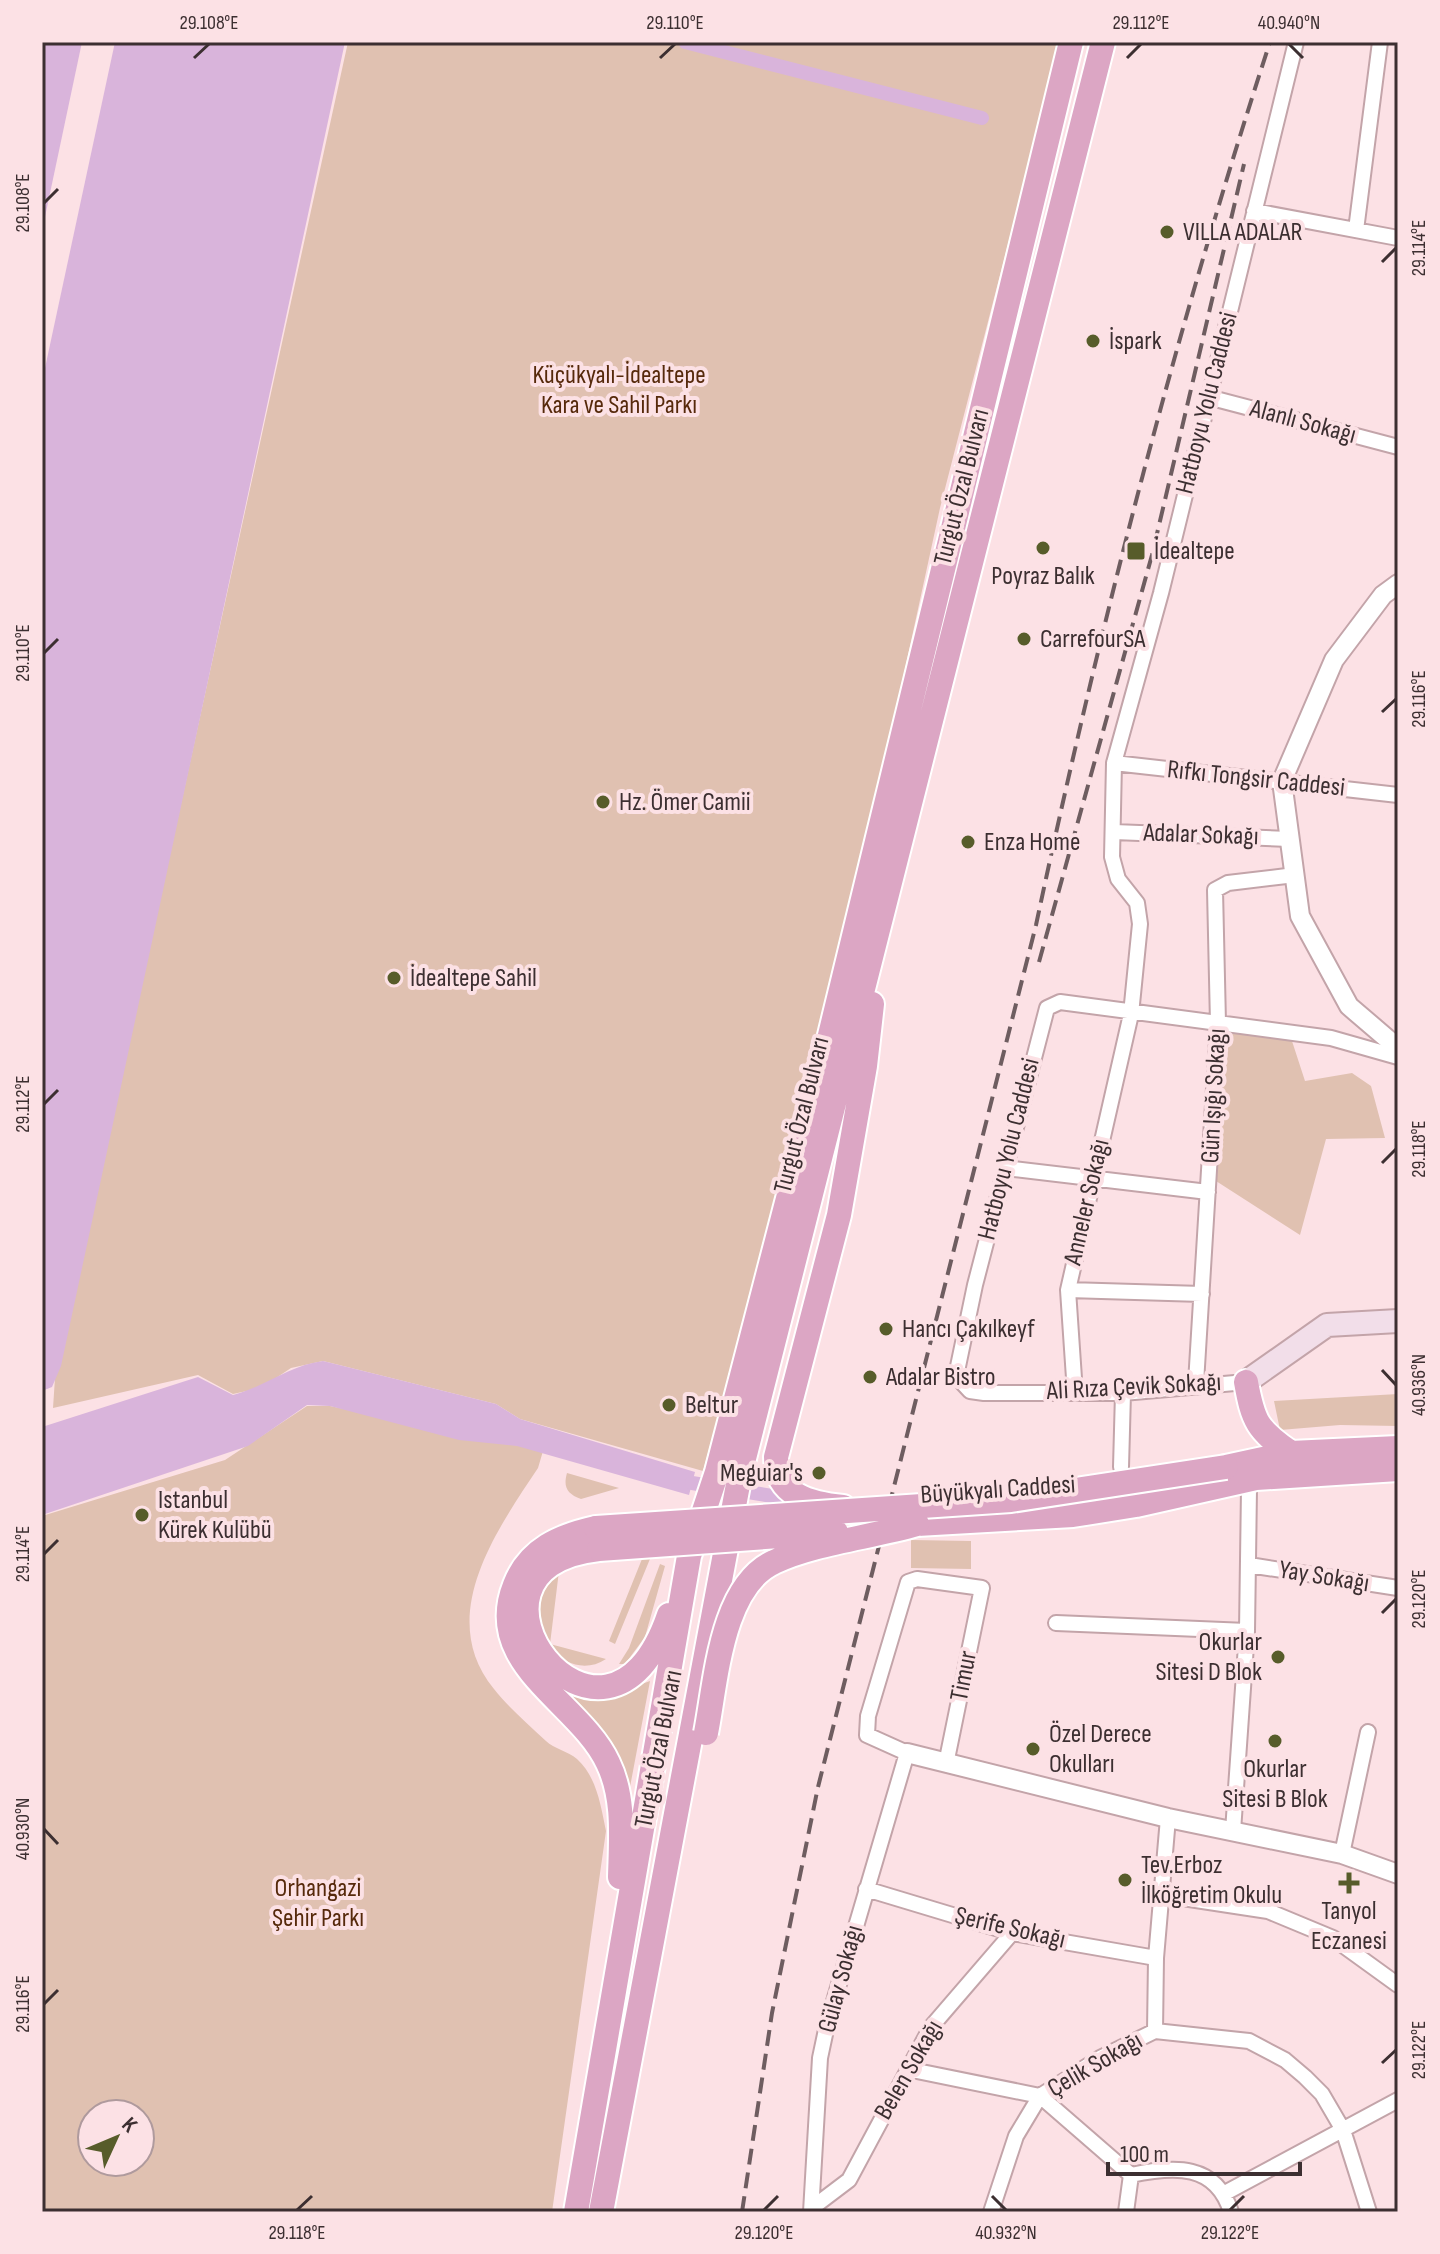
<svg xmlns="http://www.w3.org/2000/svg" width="1440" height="2254" viewBox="0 0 1440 2254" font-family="'Sofia Sans Condensed',sans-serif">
	<rect width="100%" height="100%" fill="#fce1e5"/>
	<path fill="#e0c1b1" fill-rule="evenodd" d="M348,42H1060L940,508L836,986L703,1471L520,1419L496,1404L323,1361L291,1368L261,1388L233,1394L198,1375L53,1408L55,1378Z
		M1225,1030L1291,1038L1305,1081L1352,1073L1371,1086L1385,1138L1326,1139L1300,1235L1216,1181Z
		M1398,1394V1426L1340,1425L1280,1430L1274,1401Z
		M307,1406H330L543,1451L538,1468C496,1531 435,1617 494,1689C508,1707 529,1725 546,1741C554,1749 568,1751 577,1759C597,1777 601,1807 606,1831L552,2212H42V1516L225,1460ZM92,2114H140V2162H92Z
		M567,1473L619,1488L581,1499C567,1494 563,1487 567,1473Z
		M911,1540L971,1541V1569L911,1568Z
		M644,1554H652L615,1644L609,1641Z
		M660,1564L665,1566L645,1637L625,1664H619L629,1648Z
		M559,1571L550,1644L606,1659C573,1681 535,1645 537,1611C538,1595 550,1583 559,1571Z
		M650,1681L630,1787L619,1759L556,1682L609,1696Z"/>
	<path fill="#d9b4db" d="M42,42H345L61,1366L52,1387L42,1391Z
		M323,1361L496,1404L520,1419L695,1472L689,1495L517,1446L459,1440L330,1406L307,1405L248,1446L42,1515V1427L198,1377L233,1395C265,1387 290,1365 323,1361Z"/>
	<path fill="#fce1e5" d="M82,42H115L42,382V231Z"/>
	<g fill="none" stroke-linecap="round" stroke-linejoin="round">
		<path stroke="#d9b4db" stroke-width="14" d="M685,42L982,118
			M692,1483L797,1500"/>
		<defs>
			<path id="minor" d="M1254,211L1398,238
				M1356,230L1380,42
				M1208,397L1398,447
				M1114,763L1398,795
				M1114,832L1289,839
				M1005,1168L1208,1192
				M1068,1290L1202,1294
				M1246,1382L1123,1393H984L970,1391L956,1376L975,1285L1047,1008L1060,1002L1331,1038L1398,1057
				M1196,1383L1218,1023L1215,890L1228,883L1295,875
				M1075,1393L1068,1290L1131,1014L1140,924L1137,903L1118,879L1112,857L1114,763L1161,593L1296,42
				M1121,1467L1123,1393
				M1249,1565L1398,1588
				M1056,1623L1247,1631
				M1233,1831L1247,1631L1249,1489L1256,1478
				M1342,1854L1368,1732
				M866,1889L1012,1933L1156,1958
				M1163,1895L1268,1911L1333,1938L1398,1985
				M1155,2031L1156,1958L1168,1818
				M907,2069L1040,2096L1131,2175C1174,2166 1216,2163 1231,2212
				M1225,2193L1398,2100
				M812,2208L849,2180L931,2027L1012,1933
				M811,2212L820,2058L827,2025L907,1753L867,1735L868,1716L908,1582L917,1579L982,1588L946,1764
				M991,2212L1016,2136L1040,2096L1100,2058L1155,2031L1249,2041L1285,2060L1305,2077L1322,2094L1343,2130L1369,2212
				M1126,2212L1131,2175"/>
			<path id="tertiary" d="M1398,584L1383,595L1334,660L1282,781L1300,916L1349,1006L1398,1048
				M907,1753L1168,1818L1342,1854L1398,1874"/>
			<path id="secondary" d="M1246,1382L1327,1325L1398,1321"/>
			<path id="trunk" d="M1246,1382C1253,1421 1257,1430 1291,1453
				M1226,1467L1291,1453L1398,1448
				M843,1507C811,1504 776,1496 776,1457L839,1215L865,1066L872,1004
				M917,1524L1073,1515L1136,1505L1256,1478L1398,1469
				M596,1528C560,1536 529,1549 515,1585C483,1665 580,1702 608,1763C625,1798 621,1839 620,1877
				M599,1549C428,1567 605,1803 669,1615
				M576,2212L689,1556L717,1472L824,1060L1071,42
				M601,2212L740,1474L1103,42"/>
		</defs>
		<use href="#minor" stroke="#c3a4a9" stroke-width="18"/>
		<use href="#tertiary" stroke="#c3a4a9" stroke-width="22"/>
		<use href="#secondary" stroke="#c3a4a9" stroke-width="26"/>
		<use href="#trunk" stroke="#fff" stroke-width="28"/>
		<use href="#minor" stroke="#fff" stroke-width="14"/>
		<use href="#tertiary" stroke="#fff" stroke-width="18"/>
		<use href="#secondary" stroke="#f2dee9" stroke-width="22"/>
		<use href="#trunk" stroke="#dca6c4" stroke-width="24"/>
		<path stroke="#6e5d60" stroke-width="4" stroke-dasharray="16 8" stroke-linecap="butt" d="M1039,962L1152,555L1244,164
			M742,2212L772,2013L818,1787L1036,925C1099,629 1176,330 1270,42"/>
		<defs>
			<path id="trunk-bridge" d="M596,1528L1011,1500L1226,1467
				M599,1549L836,1532
				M706,1733C716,1682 721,1586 774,1562C813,1543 873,1537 917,1524"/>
		</defs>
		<use href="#trunk-bridge" stroke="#fff" stroke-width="28" stroke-linecap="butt"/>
		<use href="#trunk-bridge" stroke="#dca6c4" stroke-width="24"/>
	</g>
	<path fill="none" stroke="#3c2f31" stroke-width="3" d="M1289,44L1303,58M194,58L209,44M660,58L675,44M1127,58L1141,44M44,203L58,189M1382,262L1396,248M44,653L58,639M1382,712L1396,699M44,1104L58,1090M1382,1163L1396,1149M1382,1370L1396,1385M44,1554L58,1540M1382,1613L1396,1599M44,1829L58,1844M44,2004L58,1990M1382,2063L1396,2050M992,2196L1006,2210M297,2210L312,2196M764,2210L778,2196M1230,2210L1244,2196"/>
	<g fill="#575c2a" stroke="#fce1e5" stroke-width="3">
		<circle cx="1167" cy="232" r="8"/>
		<circle cx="1093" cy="341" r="8"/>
		<circle cx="1043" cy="548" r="8"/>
		<rect x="1126" y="541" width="20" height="20" rx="4"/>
		<circle cx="1024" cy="639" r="8"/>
		<circle cx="603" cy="802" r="8"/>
		<circle cx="968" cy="842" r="8"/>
		<circle cx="394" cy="978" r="8"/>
		<circle cx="886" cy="1329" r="8"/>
		<circle cx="870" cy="1377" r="8"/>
		<circle cx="669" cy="1405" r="8"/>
		<circle cx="819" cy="1473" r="8"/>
		<circle cx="142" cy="1515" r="8"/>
		<circle cx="1278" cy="1657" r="8"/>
		<circle cx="1275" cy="1741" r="8"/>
		<circle cx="1033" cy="1749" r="8"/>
		<circle cx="1125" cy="1880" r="8"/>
		<path d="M1345 1871h8v8h8v8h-8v8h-8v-8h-8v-8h8z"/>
	</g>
	<g text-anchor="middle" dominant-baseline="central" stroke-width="8" stroke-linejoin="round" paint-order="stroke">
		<g font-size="26" fill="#3c2f31" stroke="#fce1e5" text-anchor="start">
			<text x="1183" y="232">VILLA ADALAR</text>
			<text x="1109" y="341">İspark</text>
			<text x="1154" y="551">İdealtepe</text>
			<text x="1043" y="576" text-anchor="middle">Poyraz Balık</text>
			<text x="1040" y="639">CarrefourSA</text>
			<text x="619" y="802">Hz. Ömer Camii</text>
			<text x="984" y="842">Enza Home</text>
			<text x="410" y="978">İdealtepe Sahil</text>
			<text x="902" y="1329">Hancı Çakılkeyf</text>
			<text x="886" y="1377">Adalar Bistro</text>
			<text x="685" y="1405">Beltur</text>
			<text x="803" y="1473" text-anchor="end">Meguiar's</text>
			<text x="158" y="1500">Istanbul<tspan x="158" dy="30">Kürek Kulübü</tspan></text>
			<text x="1262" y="1642" text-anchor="end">Okurlar<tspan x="1262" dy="30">Sitesi D Blok</tspan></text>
			<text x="1049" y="1734">Özel Derece<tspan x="1049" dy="30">Okulları</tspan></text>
			<text x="1275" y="1769" text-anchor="middle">Okurlar<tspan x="1275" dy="30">Sitesi B Blok</tspan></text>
			<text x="1141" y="1865">Tev.Erboz<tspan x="1141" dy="30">İlköğretim Okulu</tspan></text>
			<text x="1349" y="1911" text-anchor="middle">Tanyol<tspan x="1349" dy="30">Eczanesi</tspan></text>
		</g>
		<g font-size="26" fill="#56290b" stroke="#fce1e5">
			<text x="619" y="375">Küçükyalı-İdealtepe<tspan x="619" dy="30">Kara ve Sahil Parkı</tspan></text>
			<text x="318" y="1888">Orhangazi<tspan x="318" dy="30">Şehir Parkı</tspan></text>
		</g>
		<g font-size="26" fill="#3c2f31" stroke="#fce1e5">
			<text transform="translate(1207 403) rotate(-76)">Hatboyu Yolu Caddesi</text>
			<text transform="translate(1303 422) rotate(15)">Alanlı Sokağı</text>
			<text transform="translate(962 487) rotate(-76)">Turgut Özal Bulvarı</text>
			<text transform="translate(1256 779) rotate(6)">Rıfkı Tongsir Caddesi</text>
			<text transform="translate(1201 835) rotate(2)">Adalar Sokağı</text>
			<text transform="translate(1214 1096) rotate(-87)">Gün Işığı Sokağı</text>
			<text transform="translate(802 1115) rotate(-76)">Turgut Özal Bulvarı</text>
			<text transform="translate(1009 1149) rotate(-76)">Hatboyu Yolu Caddesi</text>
			<text transform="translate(1087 1202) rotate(-77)">Anneler Sokağı</text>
			<text transform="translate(1134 1387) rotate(-3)">Ali Rıza Çevik Sokağı</text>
			<text transform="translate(998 1490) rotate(-4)">Büyükyalı Caddesi</text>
			<text transform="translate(1324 1577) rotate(9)">Yay Sokağı</text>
			<text transform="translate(964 1676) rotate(-79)">Timur</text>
			<text transform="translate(659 1749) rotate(-79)">Turgut Özal Bulvarı</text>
			<text transform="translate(1010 1928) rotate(13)">Şerife Sokağı</text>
			<text transform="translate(841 1979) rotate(-75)">Gülay Sokağı</text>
			<text transform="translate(1095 2065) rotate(-30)">Çelik Sokağı</text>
			<text transform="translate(909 2070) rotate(-60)">Belen Sokağı</text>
		</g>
	</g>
	<rect width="1440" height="2254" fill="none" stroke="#fce1e5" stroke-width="88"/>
	<g transform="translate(116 2138) rotate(46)"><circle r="38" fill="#fce1e5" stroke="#af9a9d" stroke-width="2"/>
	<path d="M0-6L14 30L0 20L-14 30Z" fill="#575c2a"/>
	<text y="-12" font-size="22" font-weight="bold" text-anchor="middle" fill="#3c2f31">K</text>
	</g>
	<path d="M1108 2162v12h192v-12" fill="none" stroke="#3c2f31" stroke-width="4"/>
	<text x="1120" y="2162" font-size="24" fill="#3c2f31" stroke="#fce1e5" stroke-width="6" paint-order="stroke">100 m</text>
	<rect x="44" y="44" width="1352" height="2166" fill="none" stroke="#3c2f31" stroke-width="3"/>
	<g font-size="20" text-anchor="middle" fill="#3c2f31">
		<text x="209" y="29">29.108°E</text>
		<text x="675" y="29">29.110°E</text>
		<text x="1141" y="29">29.112°E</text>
		<text x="1289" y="29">40.940°N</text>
		<text transform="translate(22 203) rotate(-90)" y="7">29.108°E</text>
		<text transform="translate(1418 248) rotate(-90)" y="7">29.114°E</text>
		<text transform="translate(22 653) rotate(-90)" y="7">29.110°E</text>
		<text transform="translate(1418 699) rotate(-90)" y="7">29.116°E</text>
		<text transform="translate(22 1104) rotate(-90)" y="7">29.112°E</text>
		<text transform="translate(1418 1149) rotate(-90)" y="7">29.118°E</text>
		<text transform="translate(1418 1385) rotate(-90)" y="7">40.936°N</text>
		<text transform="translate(22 1554) rotate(-90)" y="7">29.114°E</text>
		<text transform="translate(1418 1599) rotate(-90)" y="7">29.120°E</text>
		<text transform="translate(22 1829) rotate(-90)" y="7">40.930°N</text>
		<text transform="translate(22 2004) rotate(-90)" y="7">29.116°E</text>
		<text transform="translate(1418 2050) rotate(-90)" y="7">29.122°E</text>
		<text x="297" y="2239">29.118°E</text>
		<text x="764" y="2239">29.120°E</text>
		<text x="1006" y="2239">40.932°N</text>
		<text x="1230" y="2239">29.122°E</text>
	</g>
</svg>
